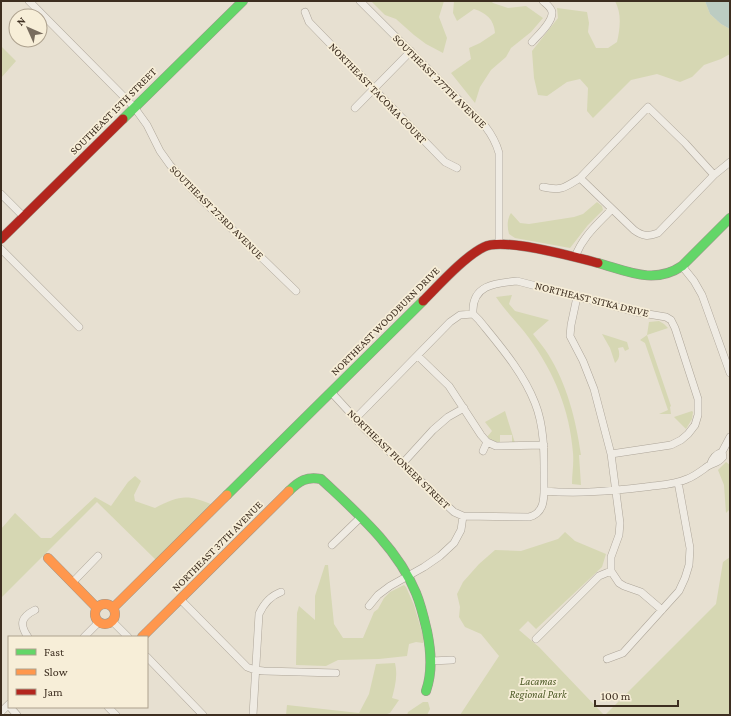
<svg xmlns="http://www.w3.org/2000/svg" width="731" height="716" viewBox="0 0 731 716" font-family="'Crimson Pro',serif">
	<rect width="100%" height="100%" fill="#e7e0d1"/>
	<path fill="#d6d7b3" d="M371,1H444L439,17L447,38L443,53L426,44L414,35L396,19L385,15Z
		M454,1H491L493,3L508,8L526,6L543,18L531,32L511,48L506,57L491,70L480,87L475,103L451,73L471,59L469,48L480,43L495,33C494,19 486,13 474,9L457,21L453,13Z
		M615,1H705L710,14L721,24L730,29V54L721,59L704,65L692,77L680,82L657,74L631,80L593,118L587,111L588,88L580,79L567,82L547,96L538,95L534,78L532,51L558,18L557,8L587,12L589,23L588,32L596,48H608L617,42C620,28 622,14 615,1Z
		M1,46L16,61L1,78Z
		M597,202L602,206L603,210L588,225L570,248L515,238L509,234C507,227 507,219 511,213L520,223L529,224L574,217L583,214Z
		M512,295L509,304L515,311L549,320L533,334C538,341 544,347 548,354C567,384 576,420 581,455H579L581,485L572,484C572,474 574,463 573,453C570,411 554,372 529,338C519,324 505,311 496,297Z
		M659,321L664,324L668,328L647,335L649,322Z
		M602,334L627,342L629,349L625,351L623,347L618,348C620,353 620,359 615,363L610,348Z
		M647,335L671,406L670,407L671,414H659L668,410L645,343L640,340Z
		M505,411L515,443H512V435H500V443L493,441L487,437L492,431L485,422Z
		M692,411L693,412L692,419L686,429L674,417Z
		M726,462L730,465V509L726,513L724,485L718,470Z
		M135,476L141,481L134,495L135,501L155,508C179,495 188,494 213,505L157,561L97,502L1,598V529L15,513L41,538H51L95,497L111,506L128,482Z
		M565,532L575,541L606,554L602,567L536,629L528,621L519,630L539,647L604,715H460L499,656L481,634L465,627L459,617L460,607L457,594L463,582L479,564L495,550L521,551L558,539Z
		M730,557V715H605L716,604L723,562Z
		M325,565H328L334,624L343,638H363L374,612L378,609L384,598L390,592L404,585L406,587L414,605L424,639L423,643L416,642L409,644L407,656L379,659L338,660L326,666L296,665L297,613L299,606L315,620V596Z
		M395,663C398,675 395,687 392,698L399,700L390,713L384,715H286L287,705L359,713L369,694L376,664Z
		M423,702H428L430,709L427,715H407L408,712Z"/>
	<path fill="#bcccc2" d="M705,1H730V29L721,24L710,14Z"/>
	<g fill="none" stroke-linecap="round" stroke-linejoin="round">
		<defs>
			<path id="street" d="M29,1L134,107L147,125L160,151L170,165L199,197L296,291
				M360,1L485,126C492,135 496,142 499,153V244
				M305,12L309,22L442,159L445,162L457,168
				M532,42C538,35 553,22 552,12C551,7 546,4 543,1
				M355,108L411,51
				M580,178L634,230C642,236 648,237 658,233L714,175L730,162
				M543,187C562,191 564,188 580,178L648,107L685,143L714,175
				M1,194L24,217
				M1,249L79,327
				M575,257C583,236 597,225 612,209
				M682,266L694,281L702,295L730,373
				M577,297L571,325L570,336L583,361L594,389L611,454L620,523L619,535L611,557V571L619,583L624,586L641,592L662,610
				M473,314C471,285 495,283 517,281L636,312L666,317L671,320L675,328L698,399V415L695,425L688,434L681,440L671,445L611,454
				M418,356L449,386L481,435L487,442L496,446L544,445
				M331,392L365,429L454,512L463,516L529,517C546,513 544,495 544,482C544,456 545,428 535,403C523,372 500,346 479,320L473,314
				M356,418L450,322L460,315L473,314
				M483,451L487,442
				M402,464L433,430L448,417L464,408
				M710,465C712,459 715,454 722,452
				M544,491C579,494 610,491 645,487C659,485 674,485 687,479C695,476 701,471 708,466C715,462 717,464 723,457L722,452L730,437
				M332,545L360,518
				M72,583L98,556
				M181,600L247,667L255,670L264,671L336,673
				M369,606L378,595L390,586L424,567L440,556L454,543L461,530L463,516
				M112,621L128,637
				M28,637C19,624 21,617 35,610
				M84,637L99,622
				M536,639L599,576L611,571
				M147,657L203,715
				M607,659L623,653L679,591L685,578L689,565L690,548L678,482
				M431,661L452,660
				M10,707L17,715
				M108,707L116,715
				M1,712L9,704
				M253,715L259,614C264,603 270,596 281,592"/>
			<path id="fast" d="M123,119L243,1
				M598,263C627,271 654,285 682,266L730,218
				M289,491C299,481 307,476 321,479C356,512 397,547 416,593C421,605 424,618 427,631C431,651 433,671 426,691
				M227,495L423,301"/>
			<path id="slow" d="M48,558L97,608
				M95 614a10 10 0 1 1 20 0a10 10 0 1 1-20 0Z
				M113,608L227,495
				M142,637L289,491"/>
			<path id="jam" d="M1,239L123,119
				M423,301C439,285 465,256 484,247C504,237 575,257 598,263"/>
		</defs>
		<use href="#street" stroke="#ada599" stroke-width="8"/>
		<use href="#fast" stroke="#9c958a" stroke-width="10"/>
		<use href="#slow" stroke="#9c958a" stroke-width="10"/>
		<use href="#jam" stroke="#9c958a" stroke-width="10"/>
		<use href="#street" stroke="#efebe3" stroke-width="7"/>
		<use href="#fast" stroke="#63d668" stroke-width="9"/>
		<use href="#slow" stroke="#ff974d" stroke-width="9"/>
		<use href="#jam" stroke="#b3261e" stroke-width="9"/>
	</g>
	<g text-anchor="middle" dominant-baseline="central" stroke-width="3.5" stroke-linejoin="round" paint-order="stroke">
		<g font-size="11" fill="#3d2e20" stroke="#f7eed8">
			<text transform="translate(440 81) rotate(45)">SOUTHEAST 277TH AVENUE</text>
			<text transform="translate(378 93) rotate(46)">NORTHEAST TACOMA COURT</text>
			<text transform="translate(113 111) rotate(-45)">SOUTHEAST 15TH STREET</text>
			<text transform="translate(217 212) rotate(45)">SOUTHEAST 273RD AVENUE</text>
			<text transform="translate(592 299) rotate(14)">NORTHEAST SITKA DRIVE</text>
			<text transform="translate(385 321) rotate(-45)">NORTHEAST WOODBURN DRIVE</text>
			<text transform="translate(399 459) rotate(44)">NORTHEAST PIONEER STREET</text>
			<text transform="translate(217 546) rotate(-45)">NORTHEAST 37TH AVENUE</text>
		</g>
		<g font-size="11" font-style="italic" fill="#4d5a26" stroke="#f7eed8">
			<text x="538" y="681">Lacamas<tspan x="538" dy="13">Regional Park</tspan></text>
		</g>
	</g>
	<rect width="731" height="716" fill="none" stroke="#3d2e20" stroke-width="4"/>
	<rect x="8" y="636" width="140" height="72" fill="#f7eed8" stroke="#ada18e"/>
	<rect x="16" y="649" width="20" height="6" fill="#63d668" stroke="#ada18e"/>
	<text x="44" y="656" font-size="12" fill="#3d2e20">Fast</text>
	<rect x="16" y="669" width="20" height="6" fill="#ff974d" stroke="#ada18e"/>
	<text x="44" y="676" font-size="12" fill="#3d2e20">Slow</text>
	<rect x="16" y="689" width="20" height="6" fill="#b3261e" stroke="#ada18e"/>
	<text x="44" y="696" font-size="12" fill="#3d2e20">Jam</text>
	<g transform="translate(28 28) rotate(315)"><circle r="19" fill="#f7eed8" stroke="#ada18e"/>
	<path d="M0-3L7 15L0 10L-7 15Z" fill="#786c5e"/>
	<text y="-6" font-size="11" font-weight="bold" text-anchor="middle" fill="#3d2e20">N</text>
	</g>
	<path d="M595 700v6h83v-6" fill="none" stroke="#3d2e20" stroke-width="2"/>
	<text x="601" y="700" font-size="12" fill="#3d2e20" stroke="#f7eed8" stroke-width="3" paint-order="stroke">100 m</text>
</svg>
